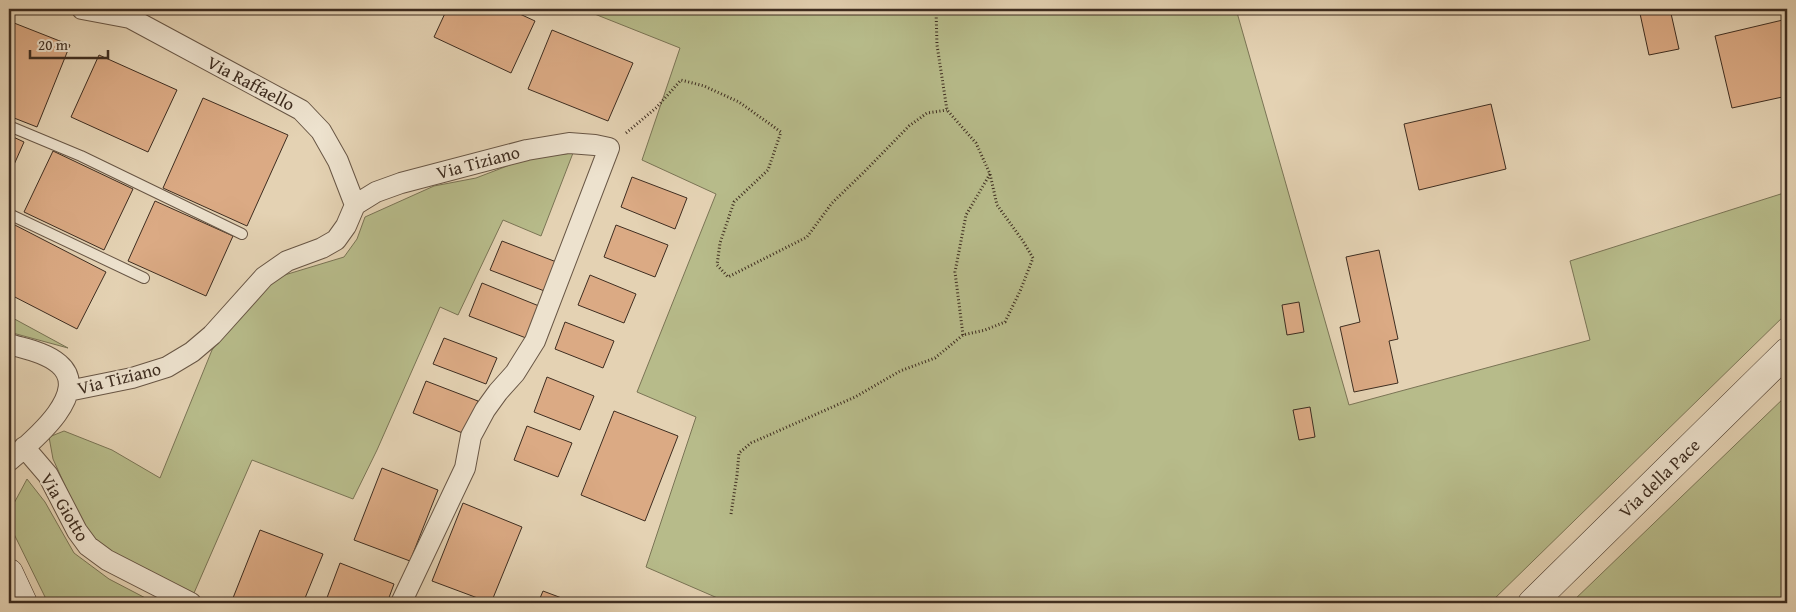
<svg xmlns="http://www.w3.org/2000/svg" width="1796" height="612" viewBox="0 0 1796 612" font-family="'Gentium Book Plus',serif">
	<rect width="100%" height="100%" fill="#e4d2b3"/>
	<filter id="stains"><feTurbulence type="fractalNoise" baseFrequency=".004" numOctaves="4"/><feColorMatrix values="0 0 0 0 .2 0 0 0 0 .09 0 0 0 0 .02 0 0 0 .5 -.17"/></filter>
	<radialGradient id="worn" r=".72"><stop offset=".6" stop-color="#630" stop-opacity="0"/><stop offset="1" stop-color="#630" stop-opacity=".3"/></radialGradient>
	<path fill="#b7bb8a" stroke="#7a7455" d="M582,9H1236L1349,405L1590,340L1570,261L1787,192V313L1490,603H729L646,567L696,417L637,392L716,194L642,160L680,48Z
		M573,153L541,236L503,220L458,315L440,307L377,450L353,499L252,460L194,593L105,550L83,525L53,459L49,437L64,431L112,450L160,478L212,350L247,304L278,277L344,257L357,239L365,217L434,186L476,178L528,158Z
		M9,316L68,348L9,332Z
		M1787,395V603H1571Z
		M27,479L45,502L74,553L109,579L155,603H48L12,530V507Z"/>
	<path fill="#dbaa84" stroke="#3e2d20" d="M447,9H509L535,21L511,73L434,37Z
		M1639,9H1670L1679,49L1649,55Z
		M1787,19V96L1732,108L1715,36Z
		M9,21L70,45L37,127L9,116Z
		M552,30L633,63L608,121L528,89Z
		M99,55L177,90L148,152L71,117Z
		M203,98L288,135L247,226L163,188Z
		M1491,104L1506,169L1419,190L1404,124Z
		M9,135L24,142L9,176Z
		M53,151L133,189L104,250L24,212Z
		M632,177L687,198L675,229L621,207Z
		M155,201L233,236L206,296L128,261Z
		M9,222L106,272L77,329L9,294Z
		M616,225L668,245L655,277L604,257Z
		M502,241L559,263L547,292L490,270Z
		M1379,250L1398,339L1389,341L1398,383L1354,392L1340,327L1360,322L1346,257Z
		M590,275L636,294L624,323L578,305Z
		M482,283L539,306L526,338L469,316Z
		M1299,302L1304,332L1287,335L1282,305Z
		M565,322L614,341L603,368L555,349Z
		M444,338L497,358L486,384L433,364Z
		M547,377L594,396L580,430L534,412Z
		M426,381L478,401L465,434L413,413Z
		M1310,407L1315,437L1299,440L1293,410Z
		M614,411L678,436L645,521L581,495Z
		M527,426L572,443L558,477L514,460Z
		M382,468L438,490L410,561L354,540Z
		M463,503L522,527L491,603L432,581Z
		M260,530L323,554L303,603H231Z
		M340,563L394,584L387,603H325Z
		M543,591L575,603H538Z"/>
	<g fill="none" stroke-linecap="round" stroke-linejoin="round">
		<defs>
			<path id="lane" d="M9,126L81,156L242,234
				M9,214L144,278"/>
			<path id="street" d="M82,9L130,18L301,110L321,131L338,161L355,205
				M9,344C25,349 45,352 59,364C93,393 30,443 9,461
				M68,391L132,378L167,367L192,352L212,335L264,277L287,261L322,248L336,240L346,226L355,205L376,192L401,183L527,150L569,143L595,145L609,148L535,341L515,373L498,392L485,410L471,436L465,468L401,603
				M24,447L48,475L77,531L88,546L107,560L191,603"/>
			<path id="secondary" d="M9,573L23,603
				M1532,603L1787,352"/>
		</defs>
		<use href="#lane" stroke="#685645" stroke-width="12"/>
		<use href="#street" stroke="#685645" stroke-width="22"/>
		<use href="#secondary" stroke="#3e2d20" stroke-width="29"/>
		<path stroke="#3e2d20" stroke-width="3" stroke-dasharray="1 2.5" stroke-linecap="butt" d="M626,133L657,107L681,80L704,86L739,102L781,132L768,170L734,202L720,243L717,265L728,277L807,237L832,203L864,172L909,126L927,113L947,110
			M963,335L955,272L966,215L990,174
			M731,514L737,475L739,453L751,443L855,397L900,371L935,358L963,335L985,330L1005,322L1021,289L1033,258L1023,241L997,205L990,174L976,143L947,110L937,45L936,9"/>
		<use href="#lane" stroke="#ede2ce" stroke-width="10"/>
		<use href="#street" stroke="#ede2ce" stroke-width="20"/>
		<use href="#secondary" stroke="#ede2ce" stroke-width="28"/>
	</g>
	<g text-anchor="middle" dominant-baseline="central" stroke-width="4.5" stroke-linejoin="round" paint-order="stroke">
		<g font-size="18" fill="#3e2d20" stroke="#ede2ce">
			<text transform="translate(251 83) rotate(28)">Via Raffaello</text>
			<text transform="translate(478 162) rotate(-15)">Via Tiziano</text>
			<text transform="translate(119 378) rotate(-14)">Via Tiziano</text>
			<text transform="translate(1659 478) rotate(-44)">Via della Pace</text>
			<text transform="translate(65 507) rotate(59)">Via Giotto</text>
		</g>
	</g>
	<rect width="1796" height="612" fill="none" stroke="#e4d2b3" stroke-width="30"/>
	<rect x="10" y="10" width="1776" height="592" fill="none" stroke="#3e2d20" stroke-width="2.5"/>
	<rect x="15" y="15" width="1766" height="582" fill="none" stroke="#3e2d20"/>
	<path d="M30 50v8h78v-8" fill="none" stroke="#3e2d20" stroke-width="2.5"/>
	<text x="38" y="50" font-size="15" fill="#3e2d20" stroke="#ede2ce" stroke-width="4" paint-order="stroke">20 m</text>
	<rect width="100%" height="100%" filter="url(#stains)"/>
	<rect width="100%" height="100%" fill="url(#worn)"/>
</svg>
